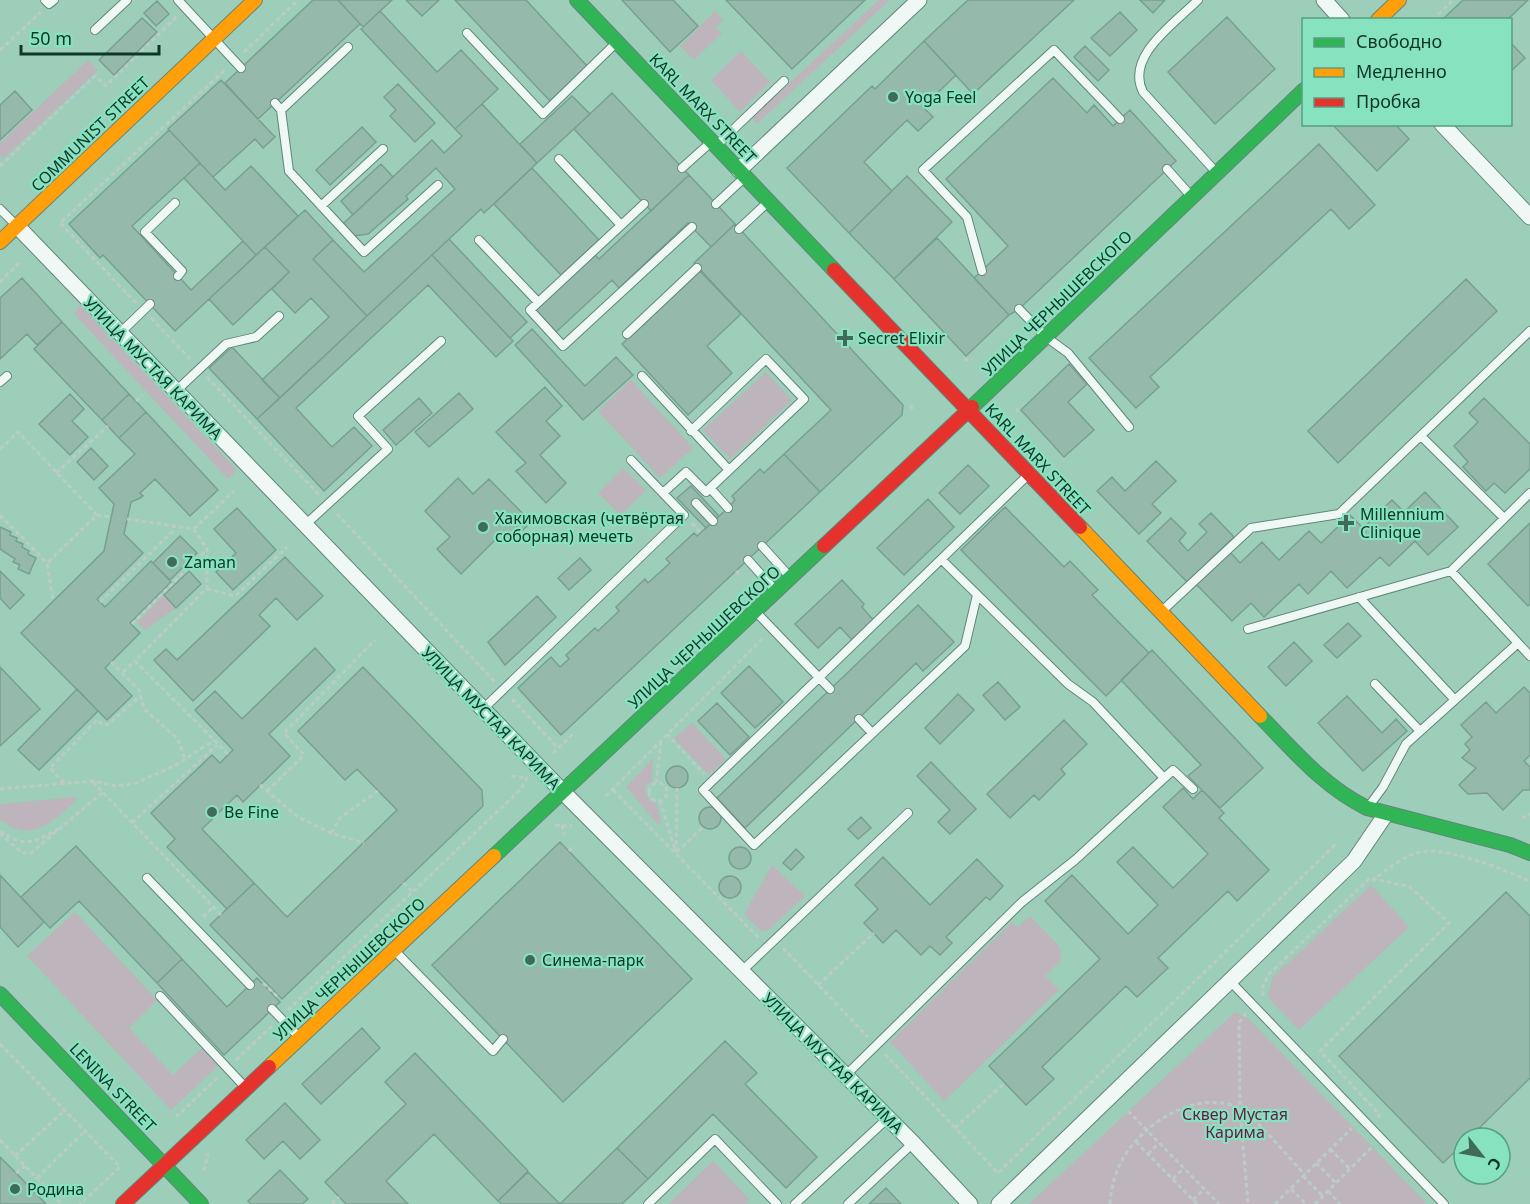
<svg xmlns="http://www.w3.org/2000/svg" width="1530" height="1204" viewBox="0 0 1530 1204" font-family="'Noto Sans',sans-serif">
	<rect width="100%" height="100%" fill="#9cceba"/>
	<path fill="#beb4bc" d="M879,0H890L757,124L752,118Z
		M715,11L723,20L716,28L722,33L694,60L680,46Z
		M741,51L770,82L740,112L711,80Z
		M88,60L98,70L3,159L0,155V143Z
		M80,305L237,470L228,479L74,314Z
		M766,372L792,400L730,459L703,430Z
		M631,380L693,448L660,478L598,411Z
		M623,468L646,490L621,515L598,493Z
		M164,595L176,608L145,630L137,622Z
		M692,723L726,759L709,775L674,738Z
		M653,758L652,780L645,787L649,801L656,803L661,822L658,825L626,787Z
		M75,797L78,799C53,821 31,846 0,819V804Z
		M772,865L805,896L769,930L761,931L744,914Z
		M1371,885L1409,927L1299,1030L1270,1000L1268,994L1273,977Z
		M75,912L157,1000L129,1028L173,1075L202,1048L218,1066L171,1110L27,956Z
		M1030,916L1059,946L1062,959L1045,976L1059,990L944,1101L890,1042L1012,922L1018,927Z
		M1235,1012L1248,1018L1427,1204H1029Z
		M713,1161L750,1200L745,1204H669Z"/>
	<path fill="#95baab" stroke="#78a091" stroke-width="1.5" d="M313,0H338L360,24L258,119L225,83Z
		M338,0H392L363,27Z
		M406,0H439L422,16Z
		M455,0H526L587,66L550,101Z
		M622,0H673L698,26L670,52Z
		M726,0H865L792,69Z
		M968,0H1074L973,94L924,41Z
		M1140,0H1165L1153,13Z
		M1463,0H1528L1507,20H1442Z
		M157,1L169,14L156,26L144,13Z
		M380,11L437,72L461,50L498,89L455,129L361,29Z
		M1120,12L1137,30L1110,56L1091,38Z
		M1227,17L1275,69L1215,124L1168,72Z
		M142,18L157,32L114,75L99,60Z
		M924,41L956,75L923,107L933,117L918,131L907,120L864,162L892,191L849,233L787,168L872,86L875,89Z
		M1510,42L1525,58L1510,72Z
		M1085,46L1109,70L1098,81L1074,57Z
		M1053,78L1087,113L1094,105L1113,126L1130,110L1176,161L1019,309L1009,315L974,278L1008,246L946,179Z
		M221,80L275,137L263,148L255,139L213,177L168,129Z
		M398,84L435,123L415,142L390,116L396,110L384,97Z
		M15,91L32,110L0,140V105Z
		M612,93L689,175L651,211L574,129Z
		M572,96L590,114L537,163L520,144Z
		M482,104L537,163L484,213L481,209L367,316L313,259L333,240L364,272L455,189L436,168L406,196L408,199L368,234L354,236L343,224L432,140L444,153L462,136L455,129Z
		M1332,124H1395L1409,139L1377,171Z
		M362,127L376,142L330,185L316,170Z
		M169,130L200,163L132,226L191,290L243,241L256,255L175,331L103,255L100,258L69,224Z
		M1319,144L1375,205L1349,229L1331,209L1150,377L1159,387L1136,408L1089,358Z
		M200,163L225,190L251,166L298,216L256,255L184,178Z
		M381,164L393,177L353,215L341,201Z
		M532,168L599,240L561,275L494,204Z
		M689,175L735,224L711,247L688,223L619,288L612,280L556,332L535,309L594,254L599,259Z
		M907,176L952,222L894,279L849,233Z
		M305,210L333,240L313,259L367,316L280,398L262,380L329,317L311,298L295,313L272,289L289,272L265,247Z
		M735,224L903,405L902,415L820,492L784,454L831,410L694,263Z
		M937,238L1009,315L966,356L894,279Z
		M449,239L527,322L510,338L432,255Z
		M265,247L289,272L233,325L209,299Z
		M432,255L513,341L496,357L428,285L296,408L332,447L354,427L372,446L324,491L257,419Z
		M700,271L741,314L707,346L732,373L688,415L622,344Z
		M22,278L62,322L37,345L27,334L0,359V298Z
		M1466,279L1497,311L1338,463L1308,431Z
		M62,322L129,394L102,420L34,349Z
		M532,329L585,386L616,357L633,375L583,420L515,345Z
		M232,347L280,398L257,419L209,368Z
		M1069,364L1087,384L1068,402L1094,430L1064,457L1021,410Z
		M545,387L562,406L546,421L560,436L540,455L566,483L546,503L516,471L526,463L496,432Z
		M459,393L473,409L429,447L415,432Z
		M70,394L84,409L72,421L88,437L70,455L39,424Z
		M129,394L146,412L119,438L102,420Z
		M419,398L432,413L396,445L383,430Z
		M1484,398L1530,444V469L1505,493L1494,483L1486,491L1463,467L1468,462L1454,446L1478,422L1469,413Z
		M146,412L218,490L190,516L155,479L140,493L143,496L140,498L131,502L124,534L143,553L97,599L105,607L151,561L171,582L130,623L140,633L105,668L132,696L107,720L21,633L104,551L114,504L99,488L135,454L119,438Z
		M91,448L108,466L94,480L77,462Z
		M784,454L820,492L561,735L518,688L551,657L560,667L569,659L566,655L595,628L598,631L619,611L616,607L645,579L648,583L670,563L666,559L694,533L697,536L728,508L735,500L732,496L760,469L764,473Z
		M1156,461L1176,481L1152,504L1161,513L1139,534L1097,491L1112,477L1125,491Z
		M968,465L989,486L960,514L939,493Z
		M458,478L473,494L489,479L531,522L512,541L503,532L461,574L437,549L450,537L425,511Z
		M691,486L719,516L706,528L677,498Z
		M1425,492L1458,527L1428,555L1415,541L1389,566L1380,557L1347,588L1331,571L1308,594L1299,584L1264,617L1251,603L1232,621L1196,584L1230,552L1240,563L1262,542L1279,560L1309,531L1321,543L1350,515L1363,528L1392,500L1404,512Z
		M928,499L954,527L904,575L877,548Z
		M1005,507L1064,567L1070,561L1098,590L1092,595L1149,653L1106,696L961,550Z
		M237,508L276,550L233,590L216,572L236,553L214,529Z
		M1211,513L1234,537L1187,582L1147,541L1171,518L1186,533L1179,541L1188,551L1207,532L1199,524Z
		M1530,523V604L1528,606L1488,564Z
		M0,527L11,532L10,535L17,538L16,541L23,544L22,547L29,551L28,554L36,558L29,574L18,569L20,565L13,562L15,559L0,549Z
		M180,536L197,553L170,580L153,563Z
		M285,557L323,596L297,620L276,598L259,615L270,626L193,701L154,660L166,649L177,660Z
		M580,558L591,570L569,590L558,578Z
		M0,571L24,595L10,609L0,598Z
		M189,571L201,584L176,608L164,595Z
		M842,580L864,604L862,607L875,622L854,642L840,627L818,648L795,624Z
		M537,596L556,617L505,665L488,642Z
		M918,605L954,642L923,671L916,663L745,828L717,798Z
		M1348,623L1361,636L1337,658L1324,645Z
		M1294,642L1312,661L1286,686L1268,667Z
		M315,648L335,670L269,734L290,756L243,802L237,795L202,829L254,883L227,909L167,847L175,839L151,813L212,755L220,763L233,750L195,710L215,691L242,719Z
		M1152,650L1263,768L1220,808L1188,776L1201,765L1121,680Z
		M749,666L783,702L755,728L721,693Z
		M0,667L40,709L0,746Z
		M363,667L482,790L483,806L282,999L210,925L254,883L287,917L397,810L357,769L345,780L298,731Z
		M998,682L1020,707L1005,720L983,695Z
		M1524,687L1530,693V755L1524,761L1530,767V790H1523L1503,810L1487,793L1468,794L1459,785L1476,768L1462,758L1470,750L1465,744L1472,737L1461,725L1486,702L1496,713Z
		M77,689L98,711L39,770L18,750Z
		M958,694L974,710L940,744L925,728Z
		M1347,696L1382,733L1396,719L1407,731L1363,771L1318,723Z
		M717,703L749,737L730,755L698,721Z
		M1064,720L1087,744L1061,769L1065,774L1039,800L1034,795L1010,818L987,794Z
		M931,762L976,809L950,834L938,822L950,810L917,776Z
		M666 777a11 11 0 1 1 22 0a11 11 0 1 1-22 0Z
		M1183,788L1193,799L1202,790L1224,813L1219,818L1269,870L1237,901L1228,891L1158,958L1168,968L1137,997L1126,986L1042,1067L1054,1079L1026,1105L989,1066L1100,959L1045,901L1072,875L1128,934L1158,905L1117,862L1133,847L1173,888L1208,854L1163,807Z
		M699 818a11 11 0 1 1 22 0a11 11 0 1 1-22 0Z
		M861,817L871,828L858,839L848,829Z
		M560,842L692,979L563,1102L432,965Z
		M76,846L182,959L157,983L79,901L50,928L21,897Z
		M729 858a11 11 0 1 1 22 0a11 11 0 1 1-22 0Z
		M796,849L804,857L791,870L783,863Z
		M883,857L930,905L977,859L1003,886L990,900L986,897L946,937L952,943L940,955L930,946L921,955L896,930L883,943L864,923L878,909L855,885Z
		M0,875L44,922L18,947L0,927Z
		M719 887a11 11 0 1 1 22 0a11 11 0 1 1-22 0Z
		M1506,892L1530,916V1078L1469,1138H1464V1143L1443,1163L1339,1056Z
		M182,959L227,1007L257,978L280,1002L224,1055L157,983Z
		M362,1028L380,1048L321,1104L302,1084Z
		M725,1041L757,1073L745,1084L817,1157L786,1188L713,1114L648,1179L617,1148Z
		M415,1053L528,1171L498,1201L434,1134L386,1181L408,1204H346L325,1182L406,1104L385,1082Z
		M285,1103L320,1140L300,1159L283,1141L264,1159L246,1140Z
		M617,1148L648,1179L622,1204H502L498,1201L528,1172L560,1204Z
		M0,1157L16,1173L46,1204H0Z
		M280,1170L308,1199L302,1204H251L248,1201Z
		M886,1188L901,1204H869Z"/>
	<g fill="none" stroke-linecap="round" stroke-linejoin="round">
		<defs>
			<path id="lane" d="M45,0L49,4L54,0
				M178,0L241,68
				M1198,0C1175,23 1125,56 1143,92L1216,172
				M95,30L127,0
				M467,33L543,114L616,43
				M275,103L281,110L289,171L364,252L438,185
				M281,110L348,47
				M717,145L784,81
				M559,159L621,225
				M682,168L710,143
				M1167,169L1191,196
				M175,203L145,232L182,271L178,276
				M644,204L530,310L563,346L692,227
				M716,204L745,177
				M321,206L383,149
				M0,209L16,225
				M739,229L768,202
				M479,240L538,302
				M982,271L967,217L923,170L1054,50L1120,119
				M1019,309L1046,337L1068,353L1129,427
				M120,333L150,304
				M627,334L697,268
				M642,376L729,470
				M0,382L7,376
				M176,391L226,344L256,337L279,316
				M1422,437L1504,518
				M710,488L728,508
				M663,493L686,472L706,492L804,399L766,359L691,431
				M696,503L713,521
				M305,525L388,449L358,416L441,341
				M762,546L790,577
				M748,560L775,590
				M942,560L1068,684L1093,702L1164,778
				M1451,571L1518,643
				M977,595L965,646L754,845L703,790L1028,475
				M1359,597L1455,700
				M1162,611L1251,528L1339,514L1530,331
				M756,612L830,689
				M1248,629L1451,571L1530,493
				M1375,684L1420,731
				M483,709L684,515L631,460
				M859,719L872,733
				M1369,806L1383,787L1406,744L1518,643L1530,656
				M147,878L250,985
				M395,951L493,1051L503,1039
				M742,971L908,813
				M1230,981L1444,1204
				M160,996L245,1087
				M272,1009L299,1037
				M846,1075L1022,902L1075,860L1173,770L1193,789
				M648,1204L715,1139L777,1204
				M795,1204L888,1118
				M848,1204L913,1143"/>
			<path id="street" d="M1324,0L1342,20
				M1442,124L1530,217
				M739,170L919,0
				M17,226L563,792L913,1143L970,1204
				M999,1204L1354,861L1386,814"/>
			<path id="fast" d="M577,0L834,270
				M972,407L1304,90
				M1260,716C1293,750 1324,787 1367,808L1510,845L1530,853
				M494,856L824,546
				M0,994L201,1204"/>
			<path id="slow" d="M1378,20L1399,0
				M0,242L255,0
				M1080,527L1260,716
				M269,1067L494,856"/>
			<path id="jam" d="M834,270L1080,527
				M824,546L972,407
				M123,1204L269,1067"/>
		</defs>
		<use href="#lane" stroke="#628679" stroke-width="10"/>
		<use href="#street" stroke="#628679" stroke-width="17"/>
		<use href="#fast" stroke="#628679" stroke-width="16"/>
		<use href="#slow" stroke="#628679" stroke-width="16"/>
		<use href="#jam" stroke="#628679" stroke-width="16"/>
		<path stroke="#bccbc6" stroke-width="3" stroke-dasharray="4.5 3" stroke-linecap="butt" d="M1433,20L1453,0
			M0,50L41,12
			M244,52L298,0
			M0,166L95,76L106,86L177,16
			M0,282L19,263
			M136,303L60,223L226,69
			M151,318L192,361
			M964,360L973,359
			M207,377L320,496
			M136,401L143,395
			M911,405L913,412
			M1017,408L1018,414
			M0,449L18,432L97,515L47,563L53,601
			M56,473L108,426
			M337,514L495,682
			M0,515L47,563
			M97,515L111,517
			M127,519L194,529L234,491
			M692,523L701,533
			M194,529L207,549V588L135,661L228,754
			M736,571L741,576
			M207,589L235,596L287,547
			M100,602L173,531L174,527
			M132,624L207,549
			M111,662L139,690L144,709L178,739L185,760
			M123,672L135,661
			M512,699L558,748
			M667,734L704,774
			M553,753L575,732
			M93,782L221,915
			M64,783L50,768L97,720L103,725L109,724L140,696
			M656,783L661,741
			M649 792a9 9 0 1 1 18 0a9 9 0 1 1-18 0Z
			M260,785L298,817L331,833L364,843
			M0,789L93,781L116,786L136,783L176,765L214,740
			M613,790L759,938
			M267,791L304,755L284,733L375,640
			M606,796L763,638
			M660,801L675,849
			M1522,818L1530,814
			M132,823L217,745
			M555,825L572,826
			M562,825L564,835
			M0,831C25,848 34,843 58,829
			M0,833L22,853H31L103,792
			M331,833L341,817L378,791
			M569,851L574,845
			M676,852L677,788
			M677,852L703,827
			M1372,881C1388,869 1406,853 1426,851C1450,849 1508,870 1530,882
			M403,883L413,892
			M203,917L213,907
			M783,948L868,1037
			M263,983L278,997
			M818,985L874,933
			M1263,996V986L1269,974L1370,878L1410,887L1449,923L1320,1051L1380,1115L1377,1118
			M288,1010L520,790L527,778L510,776
			M1246,1013L1239,1023L1240,1108L1248,1204
			M0,1044L120,1167L80,1204
			M885,1054L998,1173L1337,843
			M236,1060L273,1025
			M1128,1111L1219,1204
			M176,1117L218,1077
			M955,1128L1005,1083
			M0,1140L62,1204
			M1136,1142L1197,1204
			M1330,1149L1350,1169
			M1148,1154L1159,1143
			M15,1156L65,1110
			M1316,1163L1336,1183
			M204,1171L208,1153
			M16,1173L25,1166
			M1303,1176L1323,1196
			M37,1178L85,1131
			M1173,1179L1184,1168
			M1291,1189L1306,1204
			M1328,1191L1340,1204
			M1193,1200L1204,1189
			M332,1204L339,1197
			M1110,1204C1111,1188 1114,1175 1122,1160C1143,1123 1195,1090 1237,1107C1252,1113 1292,1161 1305,1175
			M1275,1204L1352,1128
			M1315,1204L1371,1148"/>
		<use href="#lane" stroke="#f0f8f5" stroke-width="8"/>
		<use href="#street" stroke="#f0f8f5" stroke-width="15"/>
		<use href="#fast" stroke="#30b455" stroke-width="14"/>
		<use href="#slow" stroke="#ff9f0a" stroke-width="14"/>
		<use href="#jam" stroke="#e5322d" stroke-width="14"/>
	</g>
	<g fill="#406b5c" stroke="#87e3bf" stroke-width="2">
		<circle cx="893" cy="97" r="6"/>
		<path d="M842 329h6v6h6v6h-6v6h-6v-6h-6v-6h6z"/>
		<path d="M1343 514h6v6h6v6h-6v6h-6v-6h-6v-6h6z"/>
		<circle cx="483" cy="527" r="6"/>
		<circle cx="172" cy="562" r="6"/>
		<circle cx="212" cy="812" r="6"/>
		<circle cx="530" cy="960" r="6"/>
		<circle cx="15" cy="1189" r="6"/>
	</g>
	<g text-anchor="middle" dominant-baseline="central" stroke-width="4.5" stroke-linejoin="round" paint-order="stroke">
		<g font-size="16" fill="#0e3629" stroke="#87e3bf" text-anchor="start">
			<text x="905" y="97">Yoga Feel</text>
			<text x="858" y="338">Secret Elixir</text>
			<text x="1360" y="514">Millennium<tspan x="1360" dy="18">Clinique</tspan></text>
			<text x="495" y="518">Хакимовская (четвёртая<tspan x="495" dy="18">соборная) мечеть</tspan></text>
			<text x="184" y="562">Zaman</text>
			<text x="224" y="812">Be Fine</text>
			<text x="542" y="960">Синема-парк</text>
			<text x="27" y="1189">Родина</text>
		</g>
		<g font-size="16" fill="#0e3629" stroke="#87e3bf">
			<text transform="translate(703 108) rotate(46)">KARL MARX STREET</text>
			<text transform="translate(90 134) rotate(-44)">COMMUNIST STREET</text>
			<text transform="translate(1057 303) rotate(-44)">УЛИЦА ЧЕРНЫШЕВСКОГО</text>
			<text transform="translate(153 368) rotate(46)">УЛИЦА МУСТАЯ КАРИМА</text>
			<text transform="translate(1038 459) rotate(47)">KARL MARX STREET</text>
			<text transform="translate(704 637) rotate(-43)">УЛИЦА ЧЕРНЫШЕВСКОГО</text>
			<text transform="translate(491 718) rotate(46)">УЛИЦА МУСТАЯ КАРИМА</text>
			<text transform="translate(349 969) rotate(-43)">УЛИЦА ЧЕРНЫШЕВСКОГО</text>
			<text transform="translate(833 1063) rotate(45)">УЛИЦА МУСТАЯ КАРИМА</text>
			<text transform="translate(113 1087) rotate(46)">LENINA STREET</text>
		</g>
		<g font-size="16" fill="#651b48" stroke="#87e3bf">
			<text x="1235" y="1114">Сквер Мустая<tspan x="1235" dy="18">Карима</tspan></text>
		</g>
	</g>
	<rect x="1302" y="18" width="210" height="108" fill="#87e3bf" stroke="#579e83" stroke-width="1.5"/>
	<rect x="1314" y="38" width="30" height="9" fill="#30b455" stroke="#579e83" stroke-width="1.5"/>
	<text x="1356" y="48" font-size="18" fill="#0e3629">Свободно</text>
	<rect x="1314" y="68" width="30" height="9" fill="#ff9f0a" stroke="#579e83" stroke-width="1.5"/>
	<text x="1356" y="78" font-size="18" fill="#0e3629">Медленно</text>
	<rect x="1314" y="98" width="30" height="9" fill="#e5322d" stroke="#579e83" stroke-width="1.5"/>
	<text x="1356" y="108" font-size="18" fill="#0e3629">Пробка</text>
	<g transform="translate(1482 1156) rotate(121)"><circle r="28" fill="#87e3bf" stroke="#579e83" stroke-width="1.5"/>
	<path d="M0-4.5L10 22L0 15L-10 22Z" fill="#406b5c"/>
	<text y="-9" font-size="16" font-weight="bold" text-anchor="middle" fill="#0e3629">С</text>
	</g>
	<path d="M21 45v9h138v-9" fill="none" stroke="#0e3629" stroke-width="3"/>
	<text x="30" y="45" font-size="18" fill="#0e3629" stroke="#87e3bf" stroke-width="4.5" paint-order="stroke">50 m</text>
</svg>
